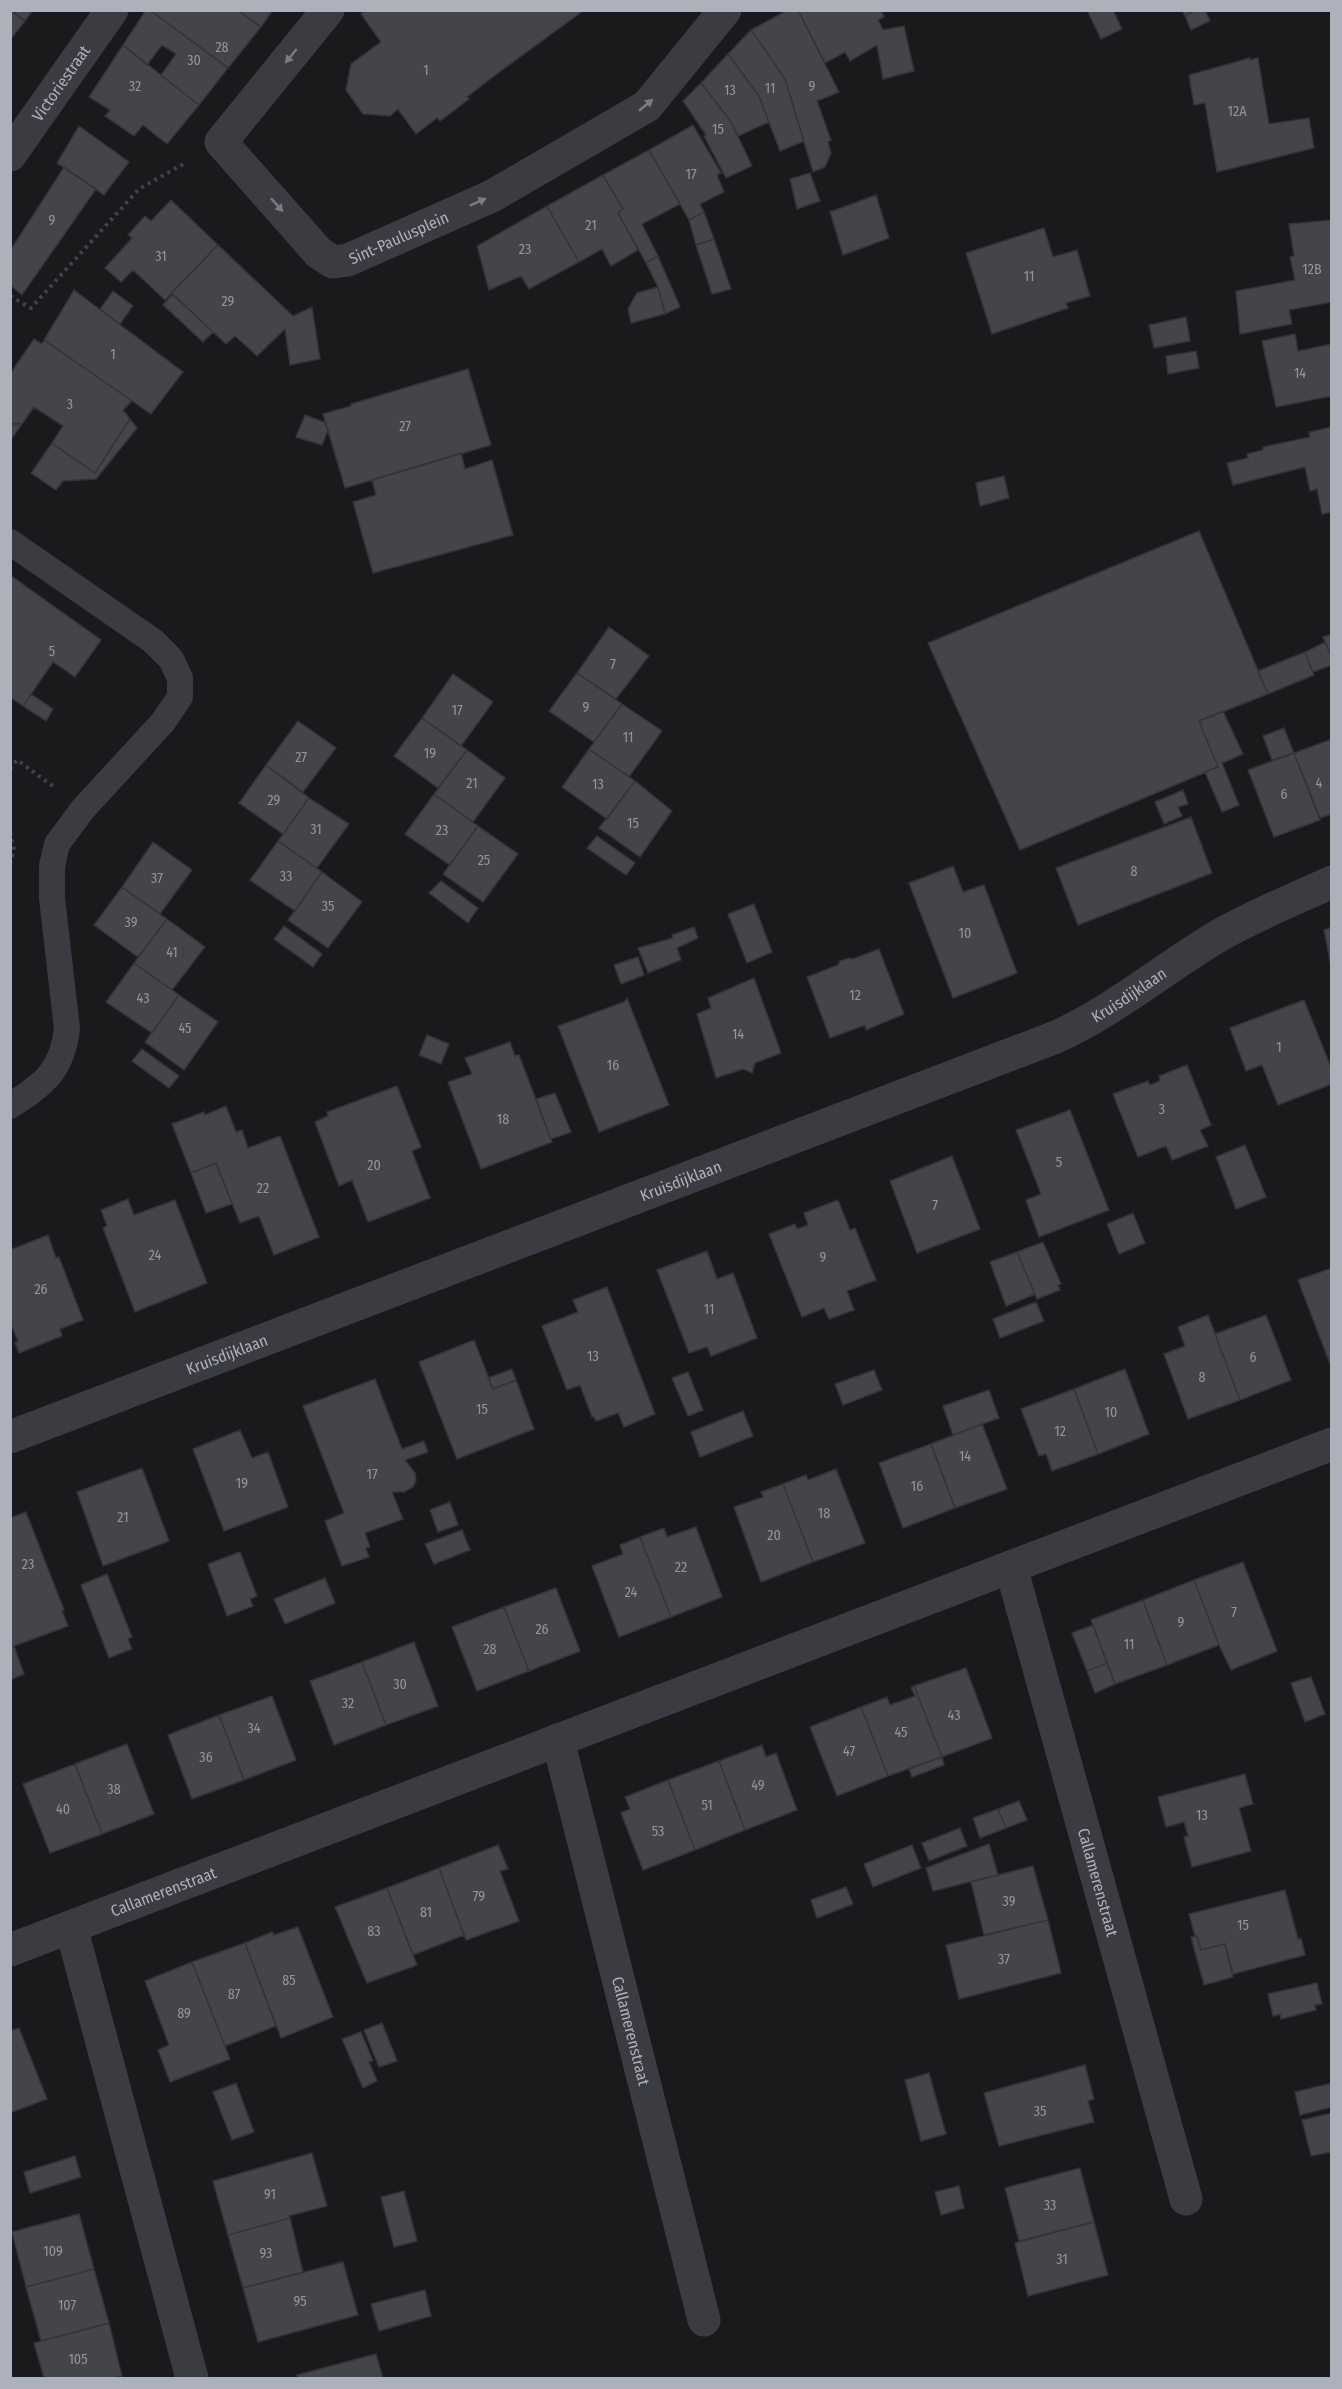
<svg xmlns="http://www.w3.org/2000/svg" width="1342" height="2389" viewBox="0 0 1342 2389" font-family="'Fira Sans Condensed',sans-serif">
	<rect width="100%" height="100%" fill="#1a1a1c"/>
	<path fill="#444549" stroke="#343438" stroke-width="1.5" d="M10,10L25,21L10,40Z
		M11,10H33L25,21Z
		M146,10H150L228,68L199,105L161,75L176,54L162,45L147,65L123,45Z
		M150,10H237L261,27L228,68Z
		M237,10H273L261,27Z
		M365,10H584L494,76L467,97L469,99L440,121L437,118L416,134L398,109L390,116L363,114L346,90L351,64L381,42L361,14Z
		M788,10H798L839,92L817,101L831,140L828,142L831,153L825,167L813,172L785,79L751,30Z
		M798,10H881L884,17L878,20L883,30L904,26L914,71L883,79L877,45L850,61L845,52L825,63Z
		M1087,10H1113L1122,29L1101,39Z
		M1182,10H1196L1185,16Z
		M1196,10H1205L1210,21L1191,30L1185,16Z
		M751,30L785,79L804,141L780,151L759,96L728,54Z
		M123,45L199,105L167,144L143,125L134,136L105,116L110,110L89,97Z
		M728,54L759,96L769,122L738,136L731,122L701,83Z
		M1250,58V60L1258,58L1269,124L1309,118L1314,148L1217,172L1205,103L1194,105L1189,75Z
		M701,83L731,122L752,166L726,178L704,136L706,135L683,101Z
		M693,125L721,173L717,175L724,192L700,204L704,212L689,220L649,150Z
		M79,126L129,162L104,195L57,163Z
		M649,150L680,204L642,224L658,256L646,263L618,213L623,209L603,175Z
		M64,167L96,189L22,295L10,285V251Z
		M810,173L820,201L797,209L790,179Z
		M603,175L623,209L618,213L638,250L611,266L602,249L579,262L547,206Z
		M876,195L889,238L843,255L830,212Z
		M171,200L218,245L165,300L133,270L121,282L105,268L132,238L128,235L145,216L151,221Z
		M547,206L579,262L529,289L521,276L489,290L477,246Z
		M704,212L714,239L696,245L689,220Z
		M1332,220V302L1289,310L1292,324L1240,334L1236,291L1295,280L1290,257L1294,256L1289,224Z
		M1044,228L1053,257L1077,250L1090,296L1066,303L1068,308L992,334L966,253Z
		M714,239L731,289L712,294L696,245Z
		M218,245L293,316L312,307L320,359L290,365L285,329L257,356L235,336L226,344L171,293Z
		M658,256L680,307L665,314L658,287L646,263Z
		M658,287L665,314L631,323L628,309L637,293Z
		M74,290L183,372L151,414L44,340Z
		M113,291L133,306L120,324L100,309Z
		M173,294L213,332L203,342L163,305Z
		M1186,317L1190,341L1154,348L1149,325Z
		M1295,334L1298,351L1332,344V396L1276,407L1262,341Z
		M34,339L42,344L44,340L132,401L123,410L130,419L95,473L52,443L63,426L34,407L22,424H10V374Z
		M1196,351L1199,368L1168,374L1166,356Z
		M468,369L491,445L345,488L323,414L351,406V404Z
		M305,415L324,422L328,430L322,445L296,437Z
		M130,419L137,428L96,479L63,481L56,490L31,473L52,443L95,473Z
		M10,424H22L10,441Z
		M1332,427V512L1322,514L1317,489L1310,491L1305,467L1233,485L1227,463L1248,458L1247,454L1263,450V447L1310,437L1309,432Z
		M461,453L465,469L492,460L513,535L373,573L353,502L376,495L372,480Z
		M1004,476L1009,498L980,506L976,483Z
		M1199,531L1268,694L1199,721L1218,767L1020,850L928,643Z
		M10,575L101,640L75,677L53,662L23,706L10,697Z
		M609,627L649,656L616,699L577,673Z
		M1332,634V658L1323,637Z
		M1325,642L1332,658V665L1313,672L1305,652Z
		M1305,652L1314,675L1268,694L1258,671Z
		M577,673L622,704L594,742L549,711Z
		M453,674L493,702L461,746L422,718Z
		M31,694L53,709L46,721L23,706Z
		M622,704L662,731L629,777L589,749Z
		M1223,711L1243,754L1222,763L1239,805L1222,812L1205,772L1218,767L1199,721Z
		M422,718L467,750L438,788L394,756Z
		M298,721L336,748L303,792L266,765Z
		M1284,728L1294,753L1272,760L1263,736Z
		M1332,739V814L1320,818L1294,753Z
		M589,749L635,781L607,819L562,787Z
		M467,750L505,778L473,822L434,794Z
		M1294,753L1320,820L1274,837L1248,770Z
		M266,765L309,798L283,834L239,803Z
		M635,781L672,811L640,857L599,828Z
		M1183,790L1188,804L1178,807L1182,816L1164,824L1155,802Z
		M434,794L478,826L450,865L405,834Z
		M309,798L349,824L317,868L278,841Z
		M1191,817L1212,873L1078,925L1056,868Z
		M478,826L518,854L483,902L443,874Z
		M597,836L635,863L626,875L587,848Z
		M278,841L322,872L295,911L250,880Z
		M153,842L192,870L160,914L122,887Z
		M953,866L963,892L984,885L1017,973L953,998L909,883Z
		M322,872L362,902L328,948L288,920Z
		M441,881L478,908L468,923L429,893Z
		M122,887L167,919L138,957L94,925Z
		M754,904L772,952L747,963L728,914Z
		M167,919L205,947L172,990L134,963Z
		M284,926L322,954L313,967L274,939Z
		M694,927L698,938L677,948L681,960L648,973L638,948L673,938L672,935Z
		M1332,927V972L1324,930Z
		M879,949L904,1014L866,1030L865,1025L830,1038L807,977L838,965L840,961L849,958L853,959Z
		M638,957L644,975L621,984L614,965Z
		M134,963L179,995L152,1033L106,1002Z
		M754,978L781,1053L755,1063L752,1073L743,1069L716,1078L697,1014L711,1008L708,998Z
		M179,995L218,1022L184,1070L145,1042Z
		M627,998L669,1105L599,1132L558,1026L624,1002Z
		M1304,1000L1332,1070V1084L1278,1105L1262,1065L1246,1071L1230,1028Z
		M427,1035L449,1044L441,1064L419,1055Z
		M510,1042L515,1056L519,1055L552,1142L481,1169L448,1082L472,1074L465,1058Z
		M142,1049L179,1076L169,1088L132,1061Z
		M1187,1065L1211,1125L1200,1130L1208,1146L1172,1160L1166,1146L1138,1157L1113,1094L1148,1081L1150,1085L1160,1081L1159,1076Z
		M397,1086L421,1147L412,1151L430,1198L368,1222L352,1180L339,1186L315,1122L328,1116L327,1112Z
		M555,1093L571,1132L551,1139L536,1099Z
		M226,1106L236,1132L242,1130L248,1148L280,1136L319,1237L274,1255L259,1216L240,1223L216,1163L191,1173L172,1124L204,1112L205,1115Z
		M1070,1110L1109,1210L1039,1237L1026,1200L1041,1194L1016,1130Z
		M1245,1145L1266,1197L1236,1209L1216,1157Z
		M952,1156L980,1229L917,1253L890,1181Z
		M216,1163L232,1204L206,1213L191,1173Z
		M128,1199L134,1215L175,1200L207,1283L135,1312L103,1228L107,1226L101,1210Z
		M838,1200L850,1230L855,1228L876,1280L847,1291L854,1310L829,1319L824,1308L802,1317L769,1234L795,1224L797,1229L808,1225L804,1213Z
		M1133,1213L1145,1243L1119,1254L1107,1224Z
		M48,1235L56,1258L59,1257L83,1320L60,1329L62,1336L19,1353L15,1342L18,1341L10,1322V1250Z
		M1043,1242L1061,1284L1058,1285L1060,1290L1037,1299L1017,1252Z
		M707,1251L717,1279L733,1273L757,1338L711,1356L707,1347L689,1353L657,1270Z
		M1017,1252L1035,1294L1006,1306L990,1262Z
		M1332,1268V1364H1330L1298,1280Z
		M607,1287L655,1414L624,1427L618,1413L596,1421L594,1417H592L580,1385L567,1390L542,1326L578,1312L573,1300Z
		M1036,1302L1044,1321L1000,1338L993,1319Z
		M1208,1315L1240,1400L1188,1419L1164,1354L1185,1346L1178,1327Z
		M1266,1315L1291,1380L1240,1400L1215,1334Z
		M474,1340L493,1389L516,1380L534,1429L457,1459L419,1362Z
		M512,1369L516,1380L493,1389L488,1378Z
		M1125,1369L1149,1434L1098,1454L1074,1389Z
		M874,1370L882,1390L843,1405L835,1384Z
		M688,1372L703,1410L688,1416L672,1378Z
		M375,1379L402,1449L424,1441L428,1452L405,1460L415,1473L416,1481L413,1487L404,1492H392L403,1519L365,1533L370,1547L366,1548L369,1557L342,1566L325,1521L344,1513L303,1406Z
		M1074,1389L1098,1454L1052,1471L1046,1454L1039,1456L1021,1409Z
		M989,1390L999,1418L953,1435L943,1406Z
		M743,1411L753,1436L700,1457L691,1432Z
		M982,1424L1007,1489L955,1508L931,1444Z
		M240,1430L252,1458L268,1452L288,1507L224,1531L193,1449Z
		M931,1444L955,1508L903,1528L879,1463Z
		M142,1468L169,1541L103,1566L77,1492Z
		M836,1469L865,1543L813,1562L783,1484L806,1475L808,1480Z
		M783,1484L813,1562L761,1582L734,1507L763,1497L761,1492Z
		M450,1502L458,1525L438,1532L430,1510Z
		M26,1512L64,1610L62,1611L68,1626L14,1646L24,1674L10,1680V1518Z
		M696,1527L722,1597L671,1617L640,1537L664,1528L667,1537Z
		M462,1530L470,1550L434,1564L425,1544Z
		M640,1537L671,1617L619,1637L592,1566L623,1554L620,1545Z
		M240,1552L257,1596L250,1599L253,1606L227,1616L208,1564Z
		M1243,1562L1277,1651L1231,1670L1219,1645L1194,1580Z
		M107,1574L132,1637L128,1639L132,1649L109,1658L81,1585Z
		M325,1578L335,1603L285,1624L274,1599Z
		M1194,1580L1219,1645L1167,1665L1143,1600Z
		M556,1588L580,1651L529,1671L504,1607Z
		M1143,1600L1167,1665L1115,1684L1091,1620Z
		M504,1607L529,1671L477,1691L452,1627Z
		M1093,1625L1107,1663L1087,1671L1072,1633Z
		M414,1642L438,1706L386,1725L362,1662Z
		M362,1662L386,1725L334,1745L310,1681Z
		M1107,1663L1115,1684L1095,1693L1087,1671Z
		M966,1668L992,1738L942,1757L914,1686Z
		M1311,1677L1325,1714L1305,1722L1291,1683Z
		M914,1686L942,1757L888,1776L861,1707L887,1697L890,1705L915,1696L911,1688Z
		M272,1696L296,1760L244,1780L219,1715Z
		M861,1707L888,1776L837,1796L810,1727Z
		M219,1715L244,1780L192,1799L168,1735Z
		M127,1744L154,1814L102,1834L75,1764Z
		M762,1745L766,1757L776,1753L797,1810L745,1830L719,1761Z
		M942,1757L944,1765L912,1777L909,1769Z
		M719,1761L745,1830L695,1850L668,1780Z
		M75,1764L102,1834L50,1853L23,1784Z
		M1245,1774L1253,1804L1239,1808L1251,1851L1192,1867L1184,1837L1188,1836L1184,1822L1166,1827L1158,1797Z
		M668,1780L695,1850L643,1870L621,1813L630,1809L625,1797Z
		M1019,1801L1027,1820L1006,1828L998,1809Z
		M998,1809L1006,1828L980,1838L973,1818Z
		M960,1828L967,1846L929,1861L922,1843Z
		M989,1844L998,1875L933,1891L926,1868Z
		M498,1845L508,1869L500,1871L519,1921L466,1940L439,1868Z
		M912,1845L921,1868L873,1887L864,1864Z
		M1033,1866L1048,1920L984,1935L971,1882Z
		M439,1868L464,1935L413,1955L387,1888Z
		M846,1887L853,1904L817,1918L811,1900Z
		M387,1888L417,1965L367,1983L335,1907Z
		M1285,1890L1298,1939L1301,1938L1305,1955L1233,1974L1225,1944L1201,1950L1197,1936H1195L1189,1914Z
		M1048,1920L1061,1973L959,1999L946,1945Z
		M298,1927L333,2017L281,2038L245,1943L272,1932L274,1935Z
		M1197,1936L1201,1950L1225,1944L1233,1977L1204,1985L1191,1937Z
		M245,1943L276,2026L225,2046L192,1962Z
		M192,1962L230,2059L170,2082L158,2050L169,2045L145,1981Z
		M1317,1983L1322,2004L1315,2005L1316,2010L1281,2019L1280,2014L1273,2016L1268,1994Z
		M382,2023L397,2061L379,2067L364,2030Z
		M19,2028L47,2099L10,2113V2031Z
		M361,2032L373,2061L369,2062L377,2081L363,2088L342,2039Z
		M1085,2065L1094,2099L1088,2101L1094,2122L999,2146L984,2093Z
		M929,2073L946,2134L921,2141L905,2080Z
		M236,2083L254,2132L232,2140L213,2092Z
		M1332,2083V2107L1300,2115L1295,2092Z
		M1332,2113V2152L1311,2156L1302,2120Z
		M312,2153L327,2206L289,2216L290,2218L228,2235L213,2181Z
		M75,2156L81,2177L30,2193L24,2172Z
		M1080,2168L1094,2222L1019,2241L1005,2188Z
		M959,2186L964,2208L941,2215L935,2192Z
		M404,2191L417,2241L394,2247L381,2197Z
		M79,2214L94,2269L26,2287L12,2232Z
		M290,2218L303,2272L243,2288L228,2235Z
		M1094,2222L1108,2275L1028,2296L1015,2243Z
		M343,2262L358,2315L258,2342L243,2288Z
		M94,2269L109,2323L41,2341L26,2287Z
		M425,2290L431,2316L379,2331L371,2304Z
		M109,2323L122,2376L114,2378H44L34,2343Z
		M376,2354L383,2378H298L297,2375Z"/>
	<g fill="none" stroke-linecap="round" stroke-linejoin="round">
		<path stroke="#414348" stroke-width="4" stroke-dasharray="3 4.5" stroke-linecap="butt" d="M10,296L31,308L139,189L187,162
			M10,769L17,760L54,787
			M10,832L14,850L10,864"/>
		<path stroke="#3b3c41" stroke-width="26" d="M10,542L153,641L171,659L180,678V697L163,722L83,809L57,844L52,866V898L67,1029C62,1071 44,1084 10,1106"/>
		<g stroke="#3b3c41" stroke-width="33">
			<path id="s1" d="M328,10L221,142L319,253L333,262L348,260L492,196L647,106L725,10"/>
			<path id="s2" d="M10,155L112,10"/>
			<path id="s3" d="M10,1437L1056,1037C1114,1011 1164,968 1220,935C1255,915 1295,899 1332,882"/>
			<path id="s4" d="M1011,1567L1186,2199"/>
			<path id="s5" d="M558,1740L704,2320"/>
			<path d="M71,1927L192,2378"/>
			<path id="s6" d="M10,1950L1332,1444"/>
		</g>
	</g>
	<defs><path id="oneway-solid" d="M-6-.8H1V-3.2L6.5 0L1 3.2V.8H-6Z" transform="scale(1.5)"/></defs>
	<g fill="#7a7c84">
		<use href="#oneway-solid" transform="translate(291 56) rotate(129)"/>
		<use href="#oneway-solid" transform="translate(646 105) rotate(-40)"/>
		<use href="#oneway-solid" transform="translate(478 202) rotate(-24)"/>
		<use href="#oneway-solid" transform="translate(277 205) rotate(48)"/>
	</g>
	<g text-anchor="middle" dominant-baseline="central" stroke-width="4.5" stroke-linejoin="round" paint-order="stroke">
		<g font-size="14" fill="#93969e">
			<text x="222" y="47">28</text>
			<text x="194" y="60">30</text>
			<text x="426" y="70">1</text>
			<text x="135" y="86">32</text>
			<text x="812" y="86">9</text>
			<text x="770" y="88">11</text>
			<text x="730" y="90">13</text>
			<text x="1237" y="111">12A</text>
			<text x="718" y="129">15</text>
			<text x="691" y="174">17</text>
			<text x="52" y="220">9</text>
			<text x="591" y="225">21</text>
			<text x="525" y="249">23</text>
			<text x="161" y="256">31</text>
			<text x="1312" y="269">12B</text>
			<text x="1029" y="276">11</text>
			<text x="228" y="301">29</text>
			<text x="113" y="354">1</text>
			<text x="1300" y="373">14</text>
			<text x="70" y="404">3</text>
			<text x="405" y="426">27</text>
			<text x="52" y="651">5</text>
			<text x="613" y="664">7</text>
			<text x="586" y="707">9</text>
			<text x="457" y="710">17</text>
			<text x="628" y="737">11</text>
			<text x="430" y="753">19</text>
			<text x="301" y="757">27</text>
			<text x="472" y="783">21</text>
			<text x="1319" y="783">4</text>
			<text x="598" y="784">13</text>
			<text x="1284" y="794">6</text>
			<text x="274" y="800">29</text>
			<text x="633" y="823">15</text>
			<text x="316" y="829">31</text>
			<text x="442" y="830">23</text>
			<text x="484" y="860">25</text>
			<text x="1134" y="871">8</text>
			<text x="286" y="876">33</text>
			<text x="157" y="878">37</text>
			<text x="328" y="906">35</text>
			<text x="131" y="922">39</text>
			<text x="965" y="933">10</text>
			<text x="172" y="952">41</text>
			<text x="855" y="995">12</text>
			<text x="143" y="998">43</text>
			<text x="185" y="1028">45</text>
			<text x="738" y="1034">14</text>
			<text x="1279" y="1047">1</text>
			<text x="613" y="1065">16</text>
			<text x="1162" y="1109">3</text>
			<text x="503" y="1119">18</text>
			<text x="1059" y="1162">5</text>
			<text x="374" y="1165">20</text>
			<text x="263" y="1188">22</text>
			<text x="935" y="1205">7</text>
			<text x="155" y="1255">24</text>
			<text x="823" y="1257">9</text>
			<text x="41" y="1289">26</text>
			<text x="709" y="1309">11</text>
			<text x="593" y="1356">13</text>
			<text x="1253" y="1357">6</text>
			<text x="1202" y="1377">8</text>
			<text x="482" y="1409">15</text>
			<text x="1111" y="1412">10</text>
			<text x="1060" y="1431">12</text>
			<text x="965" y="1456">14</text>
			<text x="372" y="1474">17</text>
			<text x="242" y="1483">19</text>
			<text x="917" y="1486">16</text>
			<text x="824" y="1513">18</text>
			<text x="123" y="1517">21</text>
			<text x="774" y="1535">20</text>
			<text x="28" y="1564">23</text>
			<text x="681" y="1567">22</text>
			<text x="631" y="1592">24</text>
			<text x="1234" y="1612">7</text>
			<text x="1181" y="1622">9</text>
			<text x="542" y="1629">26</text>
			<text x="1129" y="1644">11</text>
			<text x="490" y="1649">28</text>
			<text x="400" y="1684">30</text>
			<text x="348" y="1703">32</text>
			<text x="954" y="1715">43</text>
			<text x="254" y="1728">34</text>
			<text x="901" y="1732">45</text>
			<text x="849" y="1751">47</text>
			<text x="206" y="1757">36</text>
			<text x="758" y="1785">49</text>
			<text x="114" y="1789">38</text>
			<text x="707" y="1805">51</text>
			<text x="63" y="1809">40</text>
			<text x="1202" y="1815">13</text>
			<text x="658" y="1831">53</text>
			<text x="479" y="1896">79</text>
			<text x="1009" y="1901">39</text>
			<text x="426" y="1912">81</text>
			<text x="1243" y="1925">15</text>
			<text x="374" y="1931">83</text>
			<text x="1004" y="1959">37</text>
			<text x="289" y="1980">85</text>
			<text x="234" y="1994">87</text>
			<text x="184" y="2013">89</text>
			<text x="1040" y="2111">35</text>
			<text x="270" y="2194">91</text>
			<text x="1050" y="2205">33</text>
			<text x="53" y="2251">109</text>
			<text x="266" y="2253">93</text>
			<text x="1062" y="2259">31</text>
			<text x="300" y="2301">95</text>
			<text x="67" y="2305">107</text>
			<text x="78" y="2359">105</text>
		</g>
		<g font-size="16" fill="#adb1bb" stroke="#151517">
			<text stroke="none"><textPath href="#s2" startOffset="88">Victoriestraat</textPath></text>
			<text stroke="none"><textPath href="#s1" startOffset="405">Sint-Paulusplein</textPath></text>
			<text stroke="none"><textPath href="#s3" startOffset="1204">Kruisdijklaan</textPath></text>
			<text stroke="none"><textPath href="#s3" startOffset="718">Kruisdijklaan</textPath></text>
			<text stroke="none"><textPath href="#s3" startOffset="232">Kruisdijklaan</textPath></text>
			<text stroke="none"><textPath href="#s4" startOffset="327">Callamerenstraat</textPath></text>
			<text stroke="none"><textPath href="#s6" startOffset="164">Callamerenstraat</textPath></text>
			<text stroke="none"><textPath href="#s5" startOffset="300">Callamerenstraat</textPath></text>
		</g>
	</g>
	<rect width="1342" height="2389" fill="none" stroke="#adb1bb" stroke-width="24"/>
</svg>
